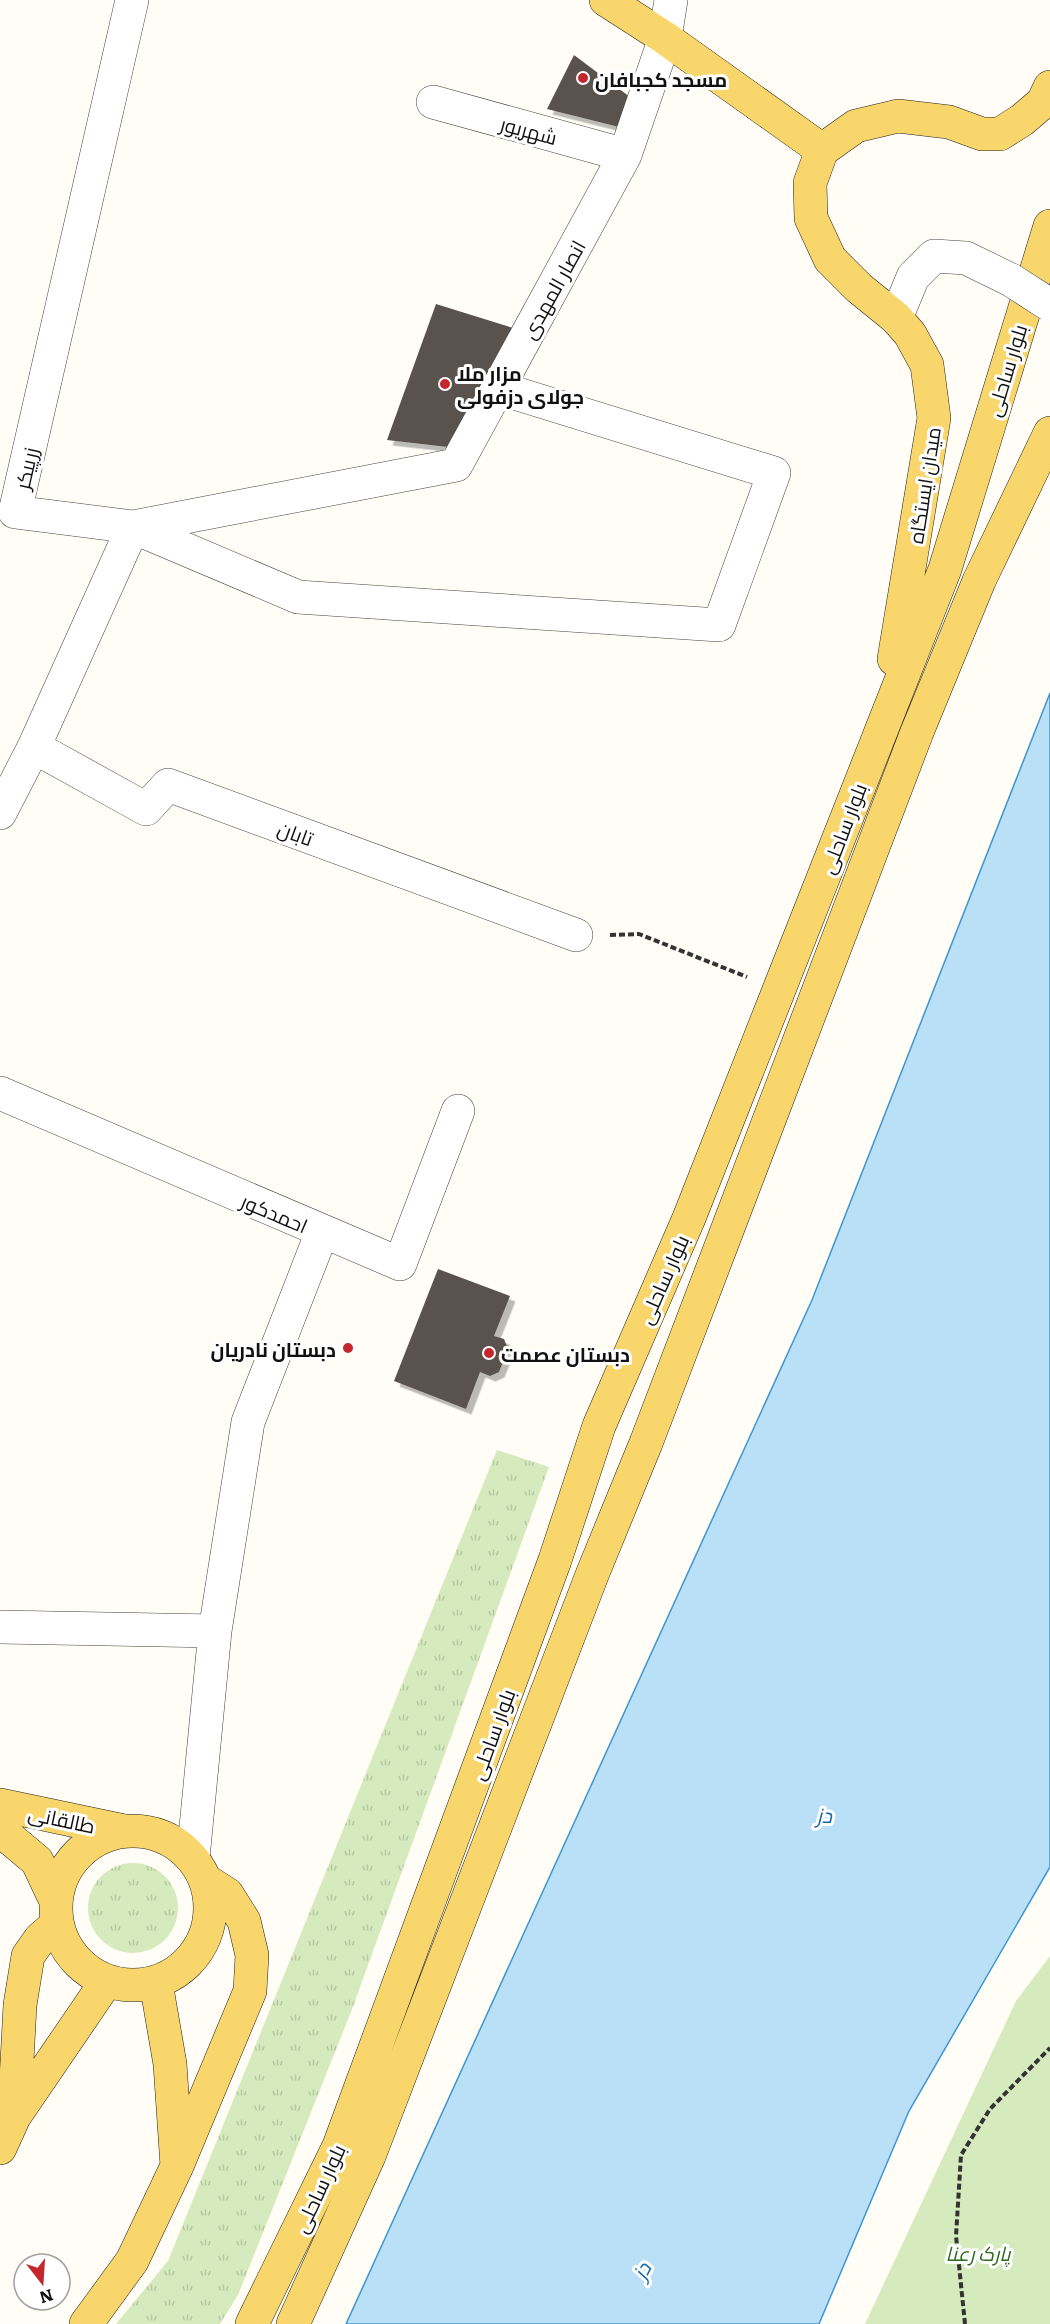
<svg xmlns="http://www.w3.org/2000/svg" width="1050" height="2324" viewBox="0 0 1050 2324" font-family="Literata,Cairo,serif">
	<defs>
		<pattern id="grass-tufts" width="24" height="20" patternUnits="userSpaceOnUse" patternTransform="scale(1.5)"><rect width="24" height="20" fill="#d5ebbd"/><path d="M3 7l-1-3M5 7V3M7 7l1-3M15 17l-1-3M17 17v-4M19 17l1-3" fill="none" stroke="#b6c8a1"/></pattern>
		<filter id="shadow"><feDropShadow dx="5.5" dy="5.5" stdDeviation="0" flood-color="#0004"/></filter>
	</defs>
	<rect width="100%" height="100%" fill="#fffdf5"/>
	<path fill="url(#grass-tufts)" d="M497,1450L549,1467L351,2012L238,2295L220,2324H116L168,2261Z
		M88 1908a45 45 0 1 1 90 0a45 45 0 1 1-90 0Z"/>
	<path fill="#d5ebbd" d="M1050,1956V2324H865L1016,2001Z"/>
	<path fill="#b9e0f7" stroke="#3f96cf" stroke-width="1.5" d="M1050,693V1867L909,2111L819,2324H346L812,1300Z"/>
	<path fill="#5a524d" filter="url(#shadow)" d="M574,55L634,100L619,127L547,109Z
		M436,304L513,328L448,447L387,440Z
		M438,1269L510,1296L494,1336L504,1339L508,1349L499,1372L490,1376L480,1372L466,1409L394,1381Z"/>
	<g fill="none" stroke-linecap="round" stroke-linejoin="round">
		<defs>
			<path id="minor" d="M433,102L625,155
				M896,318L913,277L934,256L966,258L1011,280
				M133,527L298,597L719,625L774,473L498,388
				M133,527L456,465L625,155L665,38L671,0
				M34,747L146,809L168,785L576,935
				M0,813L34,747L133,527L15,512L132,0
				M0,1093L400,1264L458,1111
				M0,1627L215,1631
				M193,1858L215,1631L248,1422L322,1232"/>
			<path id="major" d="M606,0L665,38L822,150
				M894,659L934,418L927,365L910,334L896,318L859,288L830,259L811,218L810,183L822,150L856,126L898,116L949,122L982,134H1000L1022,120L1043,102L1050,87
				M0,1805L124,1831
				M0,1830L37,1861L55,1899
				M56 1908a77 77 0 1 1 154 0a77 77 0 1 1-154 0Z
				M56,1925L40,1939L28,1956L20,2005L14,2117L106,1982
				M156,1983L170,2064L177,2166L250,1991L252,1955L244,1921L227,1894L205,1880
				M0,2148L14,2117
				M86,2324L132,2261L177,2166
				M252,2324L339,2146L555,1560L599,1426L689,1218L945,569L1050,226
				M293,2324L369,2156L592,1575L646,1443L917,732L979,581L1050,433"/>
		</defs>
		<use href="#minor" stroke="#444" stroke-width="34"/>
		<use href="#major" stroke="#222" stroke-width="34"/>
		<path stroke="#333" stroke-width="4" stroke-dasharray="6 3" stroke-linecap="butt" d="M610,935L639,934L747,977
			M965,2324L956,2236L961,2155L990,2109L1050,2048"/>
		<use href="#minor" stroke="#fff" stroke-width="33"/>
		<use href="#major" stroke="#f9d66b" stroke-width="33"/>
		<defs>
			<path id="minor-bridge" d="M1011,280L1050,305"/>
		</defs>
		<use href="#minor-bridge" stroke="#444" stroke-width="34" stroke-linecap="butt"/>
		<use href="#minor-bridge" stroke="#fff" stroke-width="33"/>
	</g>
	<g fill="#c4262e" stroke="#fff" stroke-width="2">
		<circle cx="583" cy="78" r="6"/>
		<circle cx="445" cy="384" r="6"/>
		<circle cx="348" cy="1348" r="6"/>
		<circle cx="489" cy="1353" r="6"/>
	</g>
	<g text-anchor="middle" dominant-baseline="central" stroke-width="6" stroke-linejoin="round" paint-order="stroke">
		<g font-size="20" font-weight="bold" fill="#111" stroke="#fff" text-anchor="start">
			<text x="595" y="78">مسجد کجبافان</text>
			<text x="457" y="372">مزار ملا<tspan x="457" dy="23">جولای دزفولی</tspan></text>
			<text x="336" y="1348" text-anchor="end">دبستان نادریان</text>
			<text x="501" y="1353">دبستان عصمت</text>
		</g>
		<g font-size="20" fill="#111" stroke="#fff">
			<text transform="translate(529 129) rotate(15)">شهریور</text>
			<text transform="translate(552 289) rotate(-61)">انصار المهدی</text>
			<text transform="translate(1005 370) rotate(-73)">بلوار ساحلی</text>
			<text transform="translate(25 468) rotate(-77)">زرپیکر</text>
			<text transform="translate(923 485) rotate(-81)">میدان ایستگاه</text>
			<text transform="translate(842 828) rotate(-69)">بلوار ساحلی</text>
			<text transform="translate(296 832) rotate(20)">تابان</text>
			<text transform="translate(275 1212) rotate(23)">احمدکور</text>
			<text transform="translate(662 1279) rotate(-66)">بلوار ساحلی</text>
			<text transform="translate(491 1734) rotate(-70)">بلوار ساحلی</text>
			<text transform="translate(62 1818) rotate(12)">طالقانی</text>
			<text transform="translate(318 2188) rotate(-65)">بلوار ساحلی</text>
		</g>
		<g font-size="20" font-style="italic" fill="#2f6b1f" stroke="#fff">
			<text x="978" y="2252">پارک رعنا</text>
		</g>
		<g font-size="21" font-style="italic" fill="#1768a6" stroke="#fff">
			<text x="824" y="1813">دز</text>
			<text transform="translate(640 2270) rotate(-62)">دز</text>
		</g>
	</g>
	<g transform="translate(42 2282) rotate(163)"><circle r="28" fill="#ffffff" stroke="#a0a0a0" stroke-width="1.5"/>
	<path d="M0-4.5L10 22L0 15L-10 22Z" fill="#c4262e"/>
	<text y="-9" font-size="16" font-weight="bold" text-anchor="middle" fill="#111111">N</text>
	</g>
</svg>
